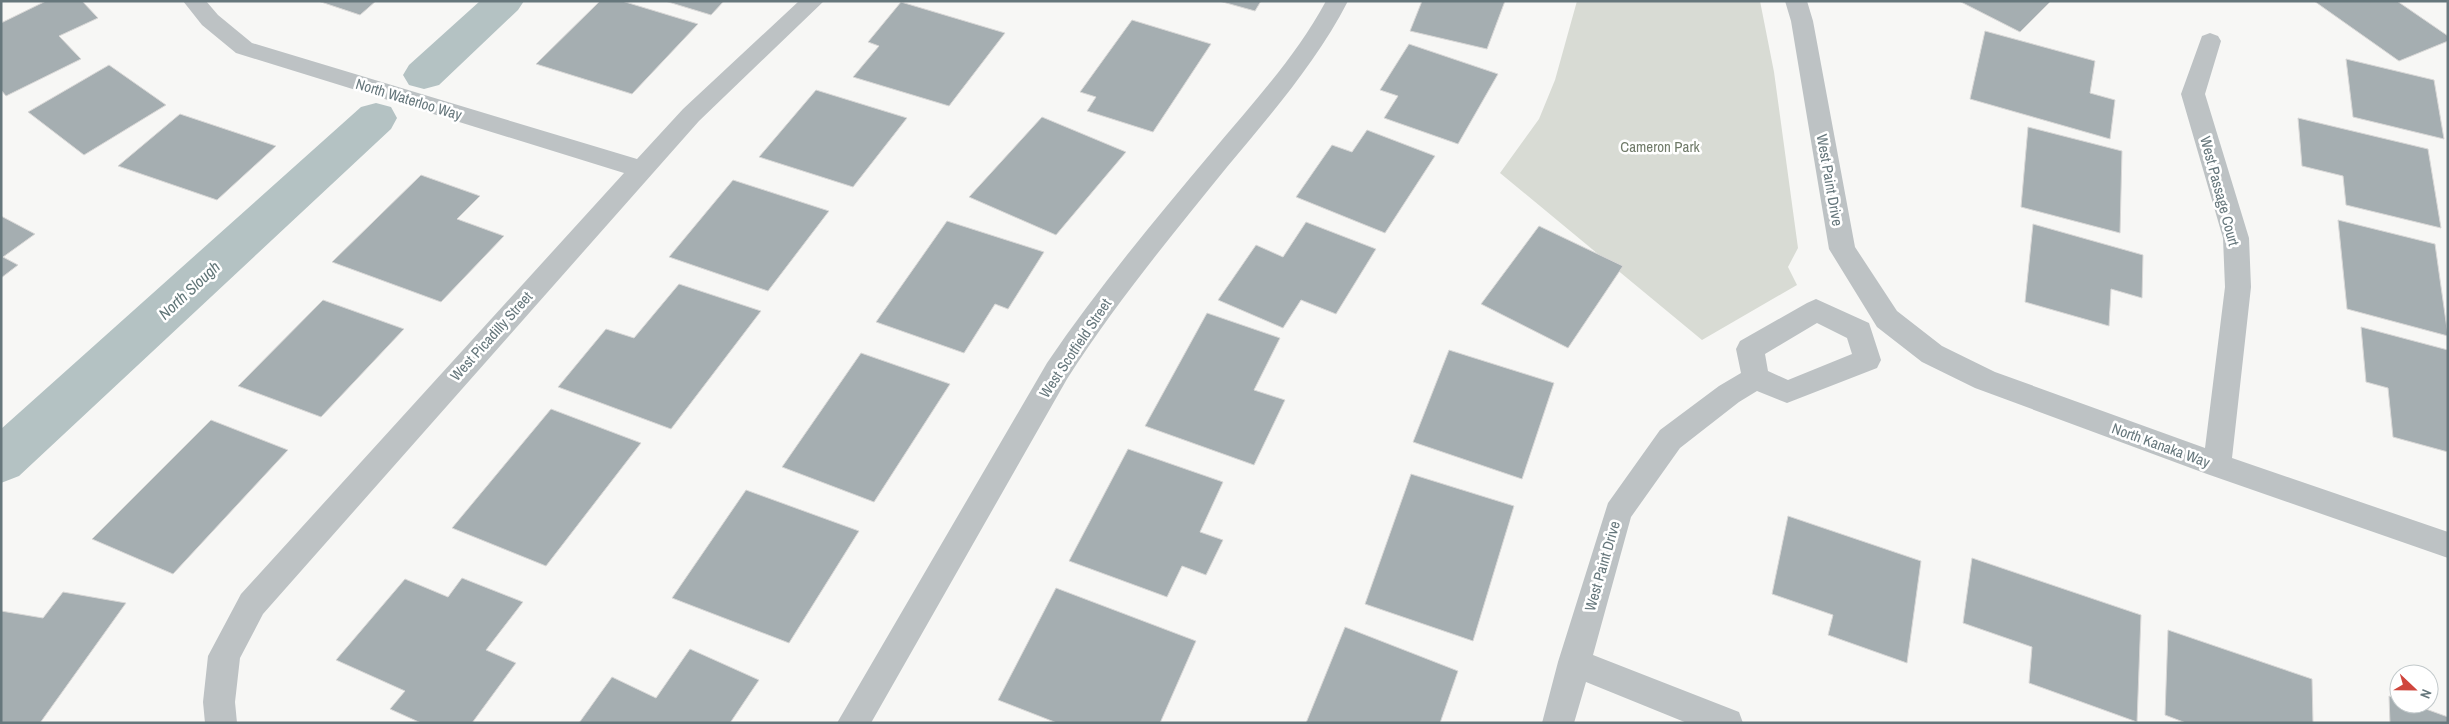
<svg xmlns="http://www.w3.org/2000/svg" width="2449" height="724" viewBox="0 0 2449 724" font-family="'Archivo Narrow',sans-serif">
	<rect width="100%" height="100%" fill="#f7f7f5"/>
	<path fill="#d8dbd4" d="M1577,1H1760L1774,72L1798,248L1788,267L1797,285L1702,340L1500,173L1539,119L1555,80Z"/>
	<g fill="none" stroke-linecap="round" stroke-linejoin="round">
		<path fill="#b4c2c3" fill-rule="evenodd" d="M480,1H524L518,10L439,85L424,89L409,85L403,75L409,65Z
			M376,103L391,107L397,118L391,129L19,476L1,483V429L361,107Z"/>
	</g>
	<path fill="#a5aeb1" stroke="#d9d8d7" d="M46,1H82L98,18L59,36L81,59L6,96L1,90V23Z
		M318,1H376L360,15Z
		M600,1H622L698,24L632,94L536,64Z
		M665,1H724L711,15Z
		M1219,1H1261L1255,11Z
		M1422,1H1505L1487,49L1410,31Z
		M1959,1H2051L2020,32Z
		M2314,1H2397L2448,36V41L2399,61Z
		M901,2L1005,33L949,106L853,77L879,46L868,42Z
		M1132,20L1211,44L1153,132L1087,111L1096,97L1080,92Z
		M1985,31L2095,61L2090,93L2115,100L2110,139L1970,99Z
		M1409,44L1498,74L1458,144L1384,118L1398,96L1380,90Z
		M2346,59L2434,80L2444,139L2353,117Z
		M109,65L166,105L84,155L28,112Z
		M816,90L907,118L853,187L759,157Z
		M180,114L276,146L217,200L118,166Z
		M1042,117L1126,152L1056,235L969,197Z
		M2298,118L2428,149L2441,228L2346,205L2343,176L2302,166Z
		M2028,127L2122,151L2120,233L2021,207Z
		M1367,130L1435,156L1385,233L1296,197L1332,145L1352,152Z
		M421,175L480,196L457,219L504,236L441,302L332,262Z
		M733,180L829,211L768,291L669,257Z
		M1,216L35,234L3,257L18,265L1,278Z
		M2338,220L2435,244L2448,336L2347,309Z
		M947,221L1044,252L1008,309L995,304L964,353L876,322Z
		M1306,222L1376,249L1336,314L1301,300L1283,328L1218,300L1256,245L1283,257Z
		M2033,224L2143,255L2142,298L2111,289L2109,326L2025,302Z
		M1539,226L1623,266L1568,348L1481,304Z
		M679,284L761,311L671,429L558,387L606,329L634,338Z
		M323,300L404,329L321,417L238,386Z
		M1207,313L1280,338L1254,390L1285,400L1254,465L1145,426Z
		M2361,327L2448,350V452L2393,437L2388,388L2366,382Z
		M1449,350L1554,383L1522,479L1413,442Z
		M861,353L950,384L874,502L782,467Z
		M551,409L641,443L546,566L452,528Z
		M211,420L288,450L173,574L92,539Z
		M1128,449L1223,482L1200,532L1223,540L1206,575L1182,566L1167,597L1069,561Z
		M1411,474L1514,506L1473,641L1365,604Z
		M746,490L859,531L789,643L672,598Z
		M1788,516L1921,561L1907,663L1828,635L1833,615L1772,594Z
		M1972,558L2141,615L2137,722L2029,683L2032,647L1963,623Z
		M462,578L523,602L486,650L516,663L472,723H421L390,709L405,691L336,660L405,579L448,597Z
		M1056,588L1196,641L1160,723H1057L998,700Z
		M63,592L126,603L40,723H1V611L43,618Z
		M1345,627L1458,671L1440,723H1306Z
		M2168,630L2312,679L2313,723H2186L2165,715Z
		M690,649L759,680L730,723H579L612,677L656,698Z
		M2389,696L2399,700V704H2412L2448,717V723H2390Z"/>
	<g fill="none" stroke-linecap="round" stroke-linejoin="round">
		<path fill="#bdc2c4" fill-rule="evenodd" d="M183,1H206L218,15L252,43L637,159L683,109L799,1H824L699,121L263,614L240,658L235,702L237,723H205L203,702L208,656L241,594L624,173L236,53L202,25Z
			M1326,1H1348C1316,63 1271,114 1227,167C1171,236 1115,304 1067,379L871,723H837L1047,363C1097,289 1154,221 1211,153C1252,104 1295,58 1326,1Z
			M1785,1H1807L1813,21L1855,247L1897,311L1942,346L1995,372L2205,448L2225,287L2223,238L2181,94L2202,36L2210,33L2218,36L2221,41L2205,94L2249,238L2251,287L2232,458L2448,532V558L2207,474L1975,388L1922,362L1877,327L1829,249L1791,21Z
			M1816,299L1869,323L1881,360L1877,368L1787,403L1757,391L1739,402L1680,448L1631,517L1593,655L1739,712L1743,723H1687L1586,682L1574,723H1542L1558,662L1608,503L1660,430L1719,386L1741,373L1736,349L1740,341L1807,303ZM1817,323L1847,338L1852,354L1788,380L1768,371L1765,354Z"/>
	</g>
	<g text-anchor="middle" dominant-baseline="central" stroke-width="5" stroke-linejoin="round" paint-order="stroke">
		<g font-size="15" fill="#66777c" stroke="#fff">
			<text transform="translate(409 99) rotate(17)">North Waterloo Way</text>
			<text transform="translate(1830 180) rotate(80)">West Paint Drive</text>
			<text transform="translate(2220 191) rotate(75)">West Passage Court</text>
			<text transform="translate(491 336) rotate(-48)">West Picadilly Street</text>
			<text transform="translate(1075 348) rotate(-56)">West Scotfield Street</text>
			<text transform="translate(2161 445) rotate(20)">North Kanaka Way</text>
			<text transform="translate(1602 566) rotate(-74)">West Paint Drive</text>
		</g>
		<g font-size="15" fill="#6f7a68" stroke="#fff">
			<text x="1660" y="146">Cameron Park</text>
		</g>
		<g font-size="16" font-style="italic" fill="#607577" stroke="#fff">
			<text transform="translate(189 290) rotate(-43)">North Slough</text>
		</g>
	</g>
	<rect width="2449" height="724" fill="none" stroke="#66777c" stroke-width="5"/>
	<g transform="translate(2414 689) rotate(112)"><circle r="24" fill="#ffffff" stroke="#c2c9cb"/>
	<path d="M0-4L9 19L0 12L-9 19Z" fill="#cf453d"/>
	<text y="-8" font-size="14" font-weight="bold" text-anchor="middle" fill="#66777c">N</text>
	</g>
</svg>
